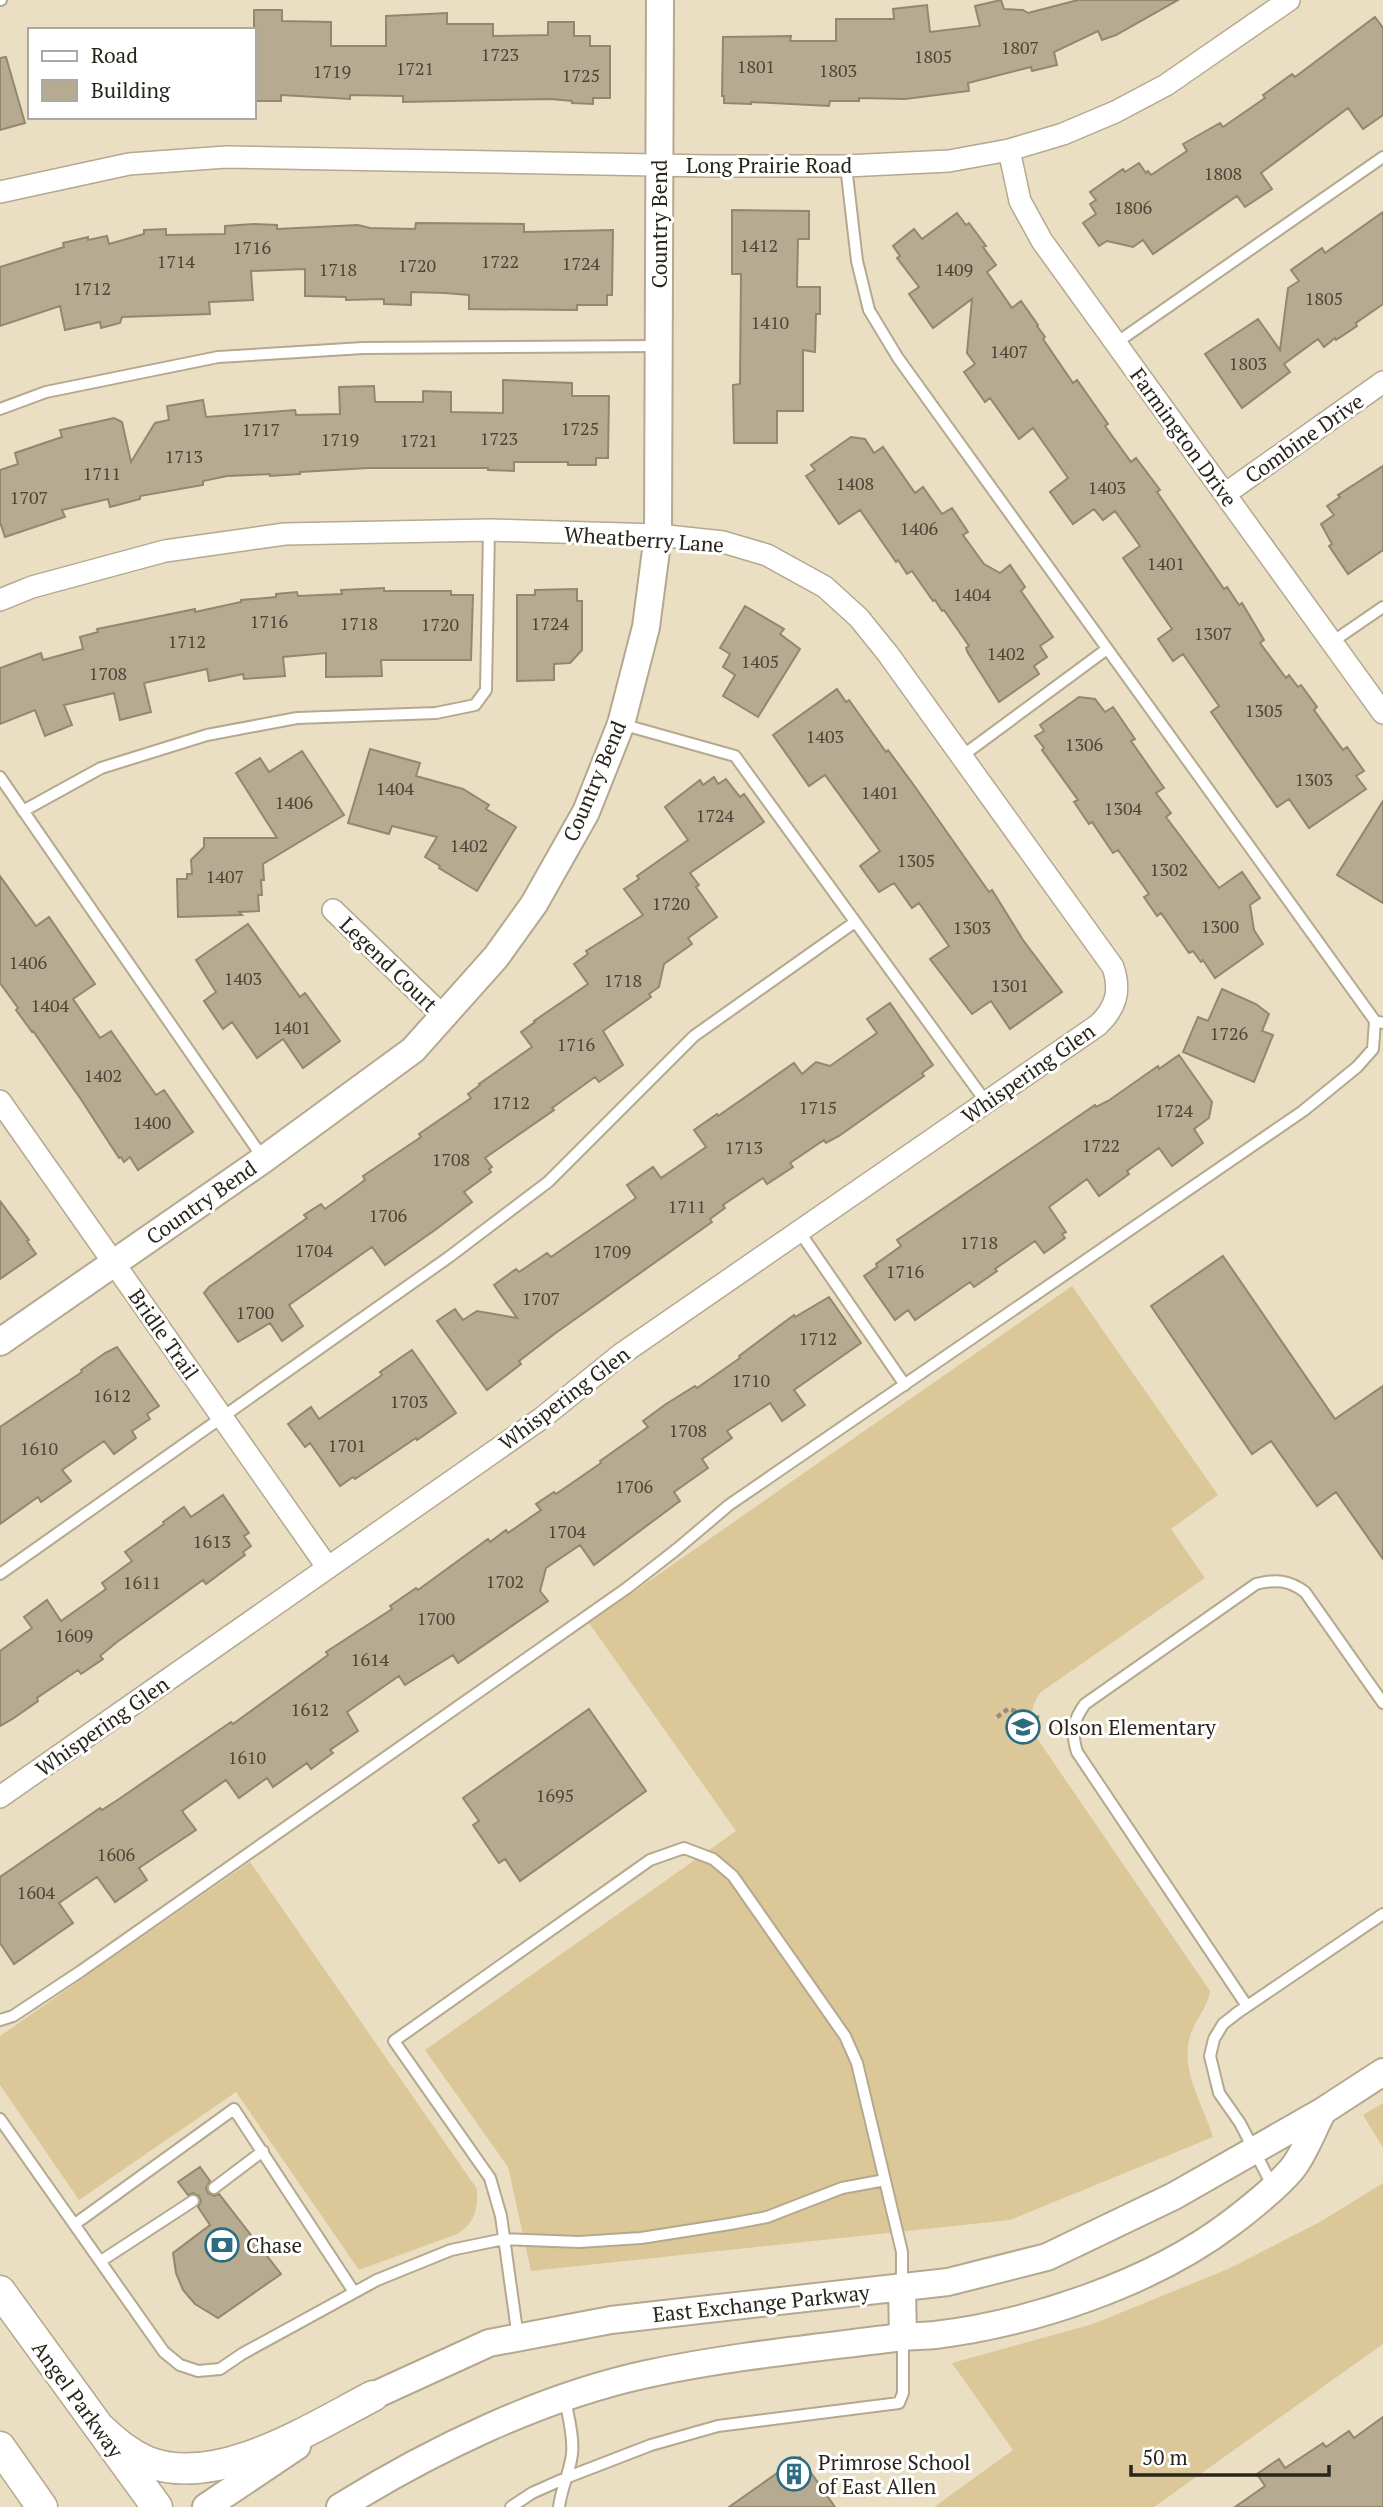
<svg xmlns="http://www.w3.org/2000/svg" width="1383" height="2507" viewBox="0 0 1383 2507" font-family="'PT Serif',serif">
	<rect width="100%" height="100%" fill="#ebdfc3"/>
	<path fill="#dcc798" d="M1072,1286L1218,1495L1171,1529L1205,1578L1041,1692C1031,1706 1030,1717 1034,1734L1210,1991C1208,2007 1195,2020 1190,2036C1180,2072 1203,2103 1213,2137L1010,2220L531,2271L508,2167L425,2050L736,1831L589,1623Z
		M250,1862L477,2189C478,2210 475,2223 457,2234L359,2270L236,2092L79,2200L0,2085V2036Z
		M1383,2103V2148L1363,2115Z
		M1383,2183V2344L1154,2507H934L1013,2450L952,2363L1093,2324L1228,2269L1320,2222Z"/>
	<path fill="#b6aa90" stroke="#93876e" stroke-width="2" d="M1001,0L1004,9L1023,10L1028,13L1078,0H1178L1116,35L1102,40L1098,31L1054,52L1057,65L1032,71L1031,67L968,83L969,91L905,99L859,98V101H830L829,106L751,102V104L724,103V96H722L723,37L791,36L790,41H836V19H894L893,9L927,5L930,32L980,26L975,6Z
		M254,10H282V21L331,22V46H386V16L447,13V24H493V36L548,35V22H574V36H590V46H610V98H593V104L572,103V101L551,99L403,102V96L350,95V99L281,95V101H254Z
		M1375,17L1383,28V115L1363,129L1348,108L1261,173L1272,189L1245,207L1237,196L1153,254L1143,240L1133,247L1107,241L1099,246L1083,223L1096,214L1090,204L1096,200L1090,192L1123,169L1125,172L1139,163L1146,173L1148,171L1151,175L1187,151L1183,144L1220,123L1223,127L1265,98L1263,95L1292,74L1295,77Z
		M6,57L25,123L0,130V58Z
		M732,210L809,211V239H798L797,287H820V314H816L815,352L803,350V411H777V443H734L733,385L740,384L741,274H732Z
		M1383,212V304L1356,323L1357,326L1336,340L1335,338L1324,347L1318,339L1284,364L1290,372L1242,408L1205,354L1258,319L1280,350L1288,288L1299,281L1291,270L1322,248L1325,253Z
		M957,213L966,225L969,223L986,246L983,247L996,265L987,272L1012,308L1021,301L1038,325L1037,326L1045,337L1043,339L1073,383L1077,380L1108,424L1105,426L1131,462L1136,458L1160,490L1157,492L1224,589L1227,587L1239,605L1242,603L1264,640L1260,643L1286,678L1289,675L1298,687L1301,685L1317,707L1314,710L1343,750L1347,747L1364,771L1356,776L1366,789L1309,828L1289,799L1277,807L1211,712L1219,706L1183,654L1173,661L1158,639L1172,629L1123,558L1140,546L1115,511L1103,520L1094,509L1073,524L1050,492L1068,478L1033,428L1019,439L990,398L985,402L964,372L975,364L967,353L972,299L933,328L909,294L919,287L897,258L900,256L893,246L914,229L922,239Z
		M416,223L524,224V232L613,230L612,295H607V305H577V310L469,309V295L445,293L411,292V305L384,304V299L346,300V297L305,296V269L251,271L253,300L209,302L210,314L122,317L120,323L101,328L100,322L65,330L60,306L0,326V267L64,247L63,243L88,237V240L107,236L109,244L144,234V230L166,229V235L225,234V226L254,224L277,225V229L358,225L370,228L415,229Z
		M503,380L572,383V396H609L608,458H596V465H568V462H514V471L488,470V468H368L300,472V474L270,476V474L227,476L203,481V485L140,496V499L110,507L108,499L62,510L65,517L5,537L0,522V470L18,464L15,453L62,437L60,430L114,418L122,422L131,462L155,423L169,420L167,406L203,400L206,417L295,410L296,415L340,414L339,387L374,386L375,402H423V391L451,392V412L503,413Z
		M851,437L865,439L874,453L883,447L915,493L923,487L942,514L952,508L968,532L963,535L984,564L1000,573L1010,565L1025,587L1021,591L1053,637L1040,646L1047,657L1034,666L1039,674L999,702L968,653L966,648L969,646L944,610L942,611L935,600L933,601L912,571L907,574L898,560L896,562L860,510L839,524L806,476L815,470L811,465Z
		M1383,466V550L1348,574L1329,546L1332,544L1321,524L1334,515L1327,506L1340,497L1338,495Z
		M384,588V591H451V595H473L471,660H381L382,676L326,677V653L283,657L285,676L244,679L243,674L209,681L207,669L144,683L151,712L120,720L114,693L64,705L72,725L45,736L35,710L0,724V668L41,653L43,660L83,649L80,637L98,632L97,629L195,609V612L241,602V600L276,597V594L297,592L298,596L342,594L341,590Z
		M577,589V601H582V650L570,663L554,664V680L517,681V595H535V590Z
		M745,606L784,629L780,634L800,649L758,717L723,696L735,675L723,667L730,654L720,648Z
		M837,689L846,702L849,700L886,752L888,750L913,784L989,892L992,890L1023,940L1062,992L1010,1029L991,1001L972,1014L930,959L949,946L919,903L912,908L894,883L879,892L860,866L880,851L825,775L809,786L773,735Z
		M1079,697L1095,699L1105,712L1113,707L1135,739L1131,741L1164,788L1156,793L1171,813L1166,817L1219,888L1242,872L1260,898L1250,905L1254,930L1263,944L1215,978L1203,960L1201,962L1193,951L1189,953L1161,913L1157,916L1144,897L1149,894L1118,850L1113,853L1092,822L1089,824L1074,802L1078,800L1042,750L1044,748L1035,736L1044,731L1040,725Z
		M370,749L420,763L416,776L463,789L489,805L486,809L516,827L477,891L439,868L440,866L425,857L437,837L392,826L389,834L348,823Z
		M302,751L344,815L263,864L264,880H261L262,895H258L259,911L239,912L242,915L178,917L177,879H187V874H192L191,860L204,847V838H277L236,773L260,758L269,772Z
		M714,777L718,784L726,779L740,797L744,794L764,822L690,873L699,885L696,887L717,917L688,938L692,944L664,964L659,987L649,994L651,997L603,1031L623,1065L599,1082L595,1077L552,1108L554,1110L485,1158L492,1167L489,1169L491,1172L464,1192L472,1202L435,1230L385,1265L372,1247L289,1305L303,1326L282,1341L270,1323L238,1342L204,1293L209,1287L307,1218L304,1215L321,1204L325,1209L365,1180L363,1176L421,1137L419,1134L471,1098L468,1094L480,1085L479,1084L532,1047L521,1032L535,1022L534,1021L588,984L574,964L588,954L586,951L643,915L624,889L639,879L637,876L688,840L665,807L700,780L703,785Z
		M1383,801V903L1337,875Z
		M0,876L36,926L49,917L95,984L73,999L100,1038L111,1031L156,1095L164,1090L193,1132L138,1170L130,1157L124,1162L121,1157L119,1158L80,1098L33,1031L32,1032L16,1010L18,1008L0,983Z
		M248,924L300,997L305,993L340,1041L303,1068L283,1039L257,1058L232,1022L223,1029L204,1001L216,992L196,960Z
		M1222,989L1256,1004L1269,1014L1262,1031L1273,1035L1254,1082L1183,1052L1198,1017L1208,1021Z
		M890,1003L933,1065L922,1073L924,1076L839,1136L826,1143L824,1140L790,1163L793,1167L767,1184L763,1178L723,1205L725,1208L710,1219L712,1222L557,1332L519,1361L521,1364L487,1390L437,1321L455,1309L463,1320L477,1311L517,1318L494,1285L516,1269L519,1272L547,1253L551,1257L636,1198L627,1185L653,1167L661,1178L706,1147L694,1130L717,1114L718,1116L794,1063L802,1074L816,1062L830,1066L877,1033L867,1019Z
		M1179,1055L1212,1102L1209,1118L1194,1129L1203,1143L1172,1166L1159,1148L1127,1171L1129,1174L1099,1196L1087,1179L1049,1207L1066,1232L1062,1234L1065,1238L1044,1253L1035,1241L995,1269L997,1271L974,1287L970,1282L915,1320L908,1310L895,1320L864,1276L877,1267L876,1264L901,1246L897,1240L1095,1105L1096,1107L1108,1101L1158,1066L1159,1069Z
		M0,1201L29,1240L27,1241L36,1254L0,1279Z
		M1223,1256L1335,1419L1383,1386V1559L1336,1492L1317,1506L1271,1441L1252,1454L1151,1306Z
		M829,1297L861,1343L794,1390L805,1405L782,1421L770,1403L727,1431L732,1438L702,1459L708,1468L674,1492L680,1501L594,1565L580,1545L546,1568L540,1591L548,1601L458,1663L453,1655L405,1685L399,1676L347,1712L358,1731L330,1750L333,1753L311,1769L307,1763L273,1787L267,1778L239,1798L226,1780L182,1811L196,1830L139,1868L147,1880L115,1902L97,1877L59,1903L73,1923L14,1964L0,1943V1877L100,1808L102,1810L119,1799L231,1722L233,1724L328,1655L326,1652L392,1609L390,1606L416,1588L418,1590L488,1539L490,1542L506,1530L508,1533L541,1510L536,1504L554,1492L556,1494L601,1463L600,1461L648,1427L643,1421L666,1404L695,1386L697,1388L740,1358L739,1356L794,1315L795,1317Z
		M117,1347L159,1406L147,1414L150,1419L132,1431L136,1438L114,1454L104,1441L62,1470L71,1481L41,1502L38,1497L0,1524V1427L82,1372L81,1370L105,1353Z
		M412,1350L456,1413L417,1440L416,1438L355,1479L353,1477L340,1486L310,1443L305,1447L288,1424L311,1407L319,1419L382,1375L380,1372Z
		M223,1495L249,1533L244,1536L251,1546L243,1552L245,1555L206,1584L203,1580L117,1642L100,1656L103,1659L81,1674L78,1670L37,1698L38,1701L14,1718L0,1726V1651L32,1628L24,1617L47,1600L61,1621L106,1589L102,1583L132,1561L125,1552L164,1524L163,1522L184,1507L191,1517Z
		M589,1709L646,1791L520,1881L505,1859L499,1863L473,1825L479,1821L463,1798Z
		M200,2167L210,2181L206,2188L208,2193L214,2196L219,2194L281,2274L218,2318L195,2304L183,2290L176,2273L173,2253L210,2225L198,2207L201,2201L199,2196L193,2193L188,2195L178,2182Z
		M1383,2417V2507H1235L1265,2486L1257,2474L1279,2459L1285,2468L1323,2443L1326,2447L1349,2431L1354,2438Z
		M800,2457L835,2507H729Z"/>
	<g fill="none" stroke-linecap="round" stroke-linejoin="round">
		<defs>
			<path id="service" d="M0,0H1
				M846,166L857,261L869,310L898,358L1375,1021L1383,1023
				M1116,343L1383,157
				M0,409L46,392L218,357L363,348L659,346
				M1332,642L1383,607
				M621,724L735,756L986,1102
				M962,756L1107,649
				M0,777L263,1158
				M23,811L101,768L207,735L297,718L436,713L475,705L486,690L489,530
				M799,1231L905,1385
				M0,1574L449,1257L548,1182L694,1036L855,922
				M1247,2006L1077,1752C1071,1733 1073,1720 1085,1704L1256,1584C1276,1579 1289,1580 1305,1592L1383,1703
				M0,2020L13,2016L81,1971L627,1588L677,1549L729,1505L1303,1111L1357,1067L1373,1049L1375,1021
				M0,2119L164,2352L180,2365L198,2371L220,2369L242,2354L377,2280L451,2250L504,2239L579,2242L641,2238L730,2224L767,2217L842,2188L885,2180
				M1273,2187L1240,2123L1219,2093L1210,2056L1214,2039L1223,2024L1237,2013L1383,1914
				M214,2188L263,2151
				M75,2224L234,2109L354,2292
				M101,2261L193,2201
				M518,2338L501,2216L490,2178L394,2041L650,1860L684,1848L713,1859L733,1876L845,2036L857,2063L902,2252V2287
				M511,2507L532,2493L568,2477L651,2445L718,2426L899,2403L903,2393V2337
				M559,2507C561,2489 570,2472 572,2454C574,2437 568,2416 565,2399"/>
			<path id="minor" d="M1009,150L1020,201L1042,241L1383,713
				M0,192L129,164L226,157L708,166H846L949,161L1009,150L1063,134L1115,112L1166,85L1289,0
				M1225,494L1383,382
				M0,600L32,587L165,551L285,534L489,530L658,535L723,542L767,555L825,587L859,618L888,654L1113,967C1121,991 1116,1008 1098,1025L620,1355L542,1418L0,1797
				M333,910L444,1017
				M0,1101L328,1568"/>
			<path id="tertiary" d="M0,1342L264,1159L413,1050L496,957L534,904L586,812L621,724L646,627L658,535L660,0
				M902,2287L903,2337
				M356,2407L373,2396L489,2343L611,2320L948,2282L1047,2257L1174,2196L1323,2111L1383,2072
				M206,2507L297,2446
				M340,2507C432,2450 541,2397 647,2374C731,2356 817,2348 902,2337C913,2336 924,2336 935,2335C1033,2323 1152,2283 1231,2223C1252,2207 1275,2189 1292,2169C1305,2153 1313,2129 1323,2111"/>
			<path id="secondary" d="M0,2291L157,2507
				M100,2428C115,2442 129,2454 148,2462C218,2489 313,2427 373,2396
				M0,2447L42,2507"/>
		</defs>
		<use href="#service" stroke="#b4a88e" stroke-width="14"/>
		<use href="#minor" stroke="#b4a88e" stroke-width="24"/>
		<use href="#tertiary" stroke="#b4a88e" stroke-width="30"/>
		<use href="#secondary" stroke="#b4a88e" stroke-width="33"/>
		<path stroke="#978e7a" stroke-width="4.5" stroke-dasharray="5 3.5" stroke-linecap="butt" d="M997,1717L1008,1709L1039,1718"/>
		<use href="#service" stroke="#fff" stroke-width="10"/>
		<use href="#minor" stroke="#fff" stroke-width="21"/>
		<use href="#tertiary" stroke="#fff" stroke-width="26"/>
		<use href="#secondary" stroke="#fff" stroke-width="30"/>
	</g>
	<defs>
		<symbol id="school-ring" viewBox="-11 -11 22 22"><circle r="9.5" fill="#fff" stroke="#2b6c80" stroke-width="1.5"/><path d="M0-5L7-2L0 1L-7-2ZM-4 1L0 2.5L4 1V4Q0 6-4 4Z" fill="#2b6c80"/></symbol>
		<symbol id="bank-ring" viewBox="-11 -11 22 22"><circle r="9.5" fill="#fff" stroke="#2b6c80" stroke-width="1.5"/><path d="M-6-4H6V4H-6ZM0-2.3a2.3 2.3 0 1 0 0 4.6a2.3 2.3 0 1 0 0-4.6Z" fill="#2b6c80"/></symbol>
		<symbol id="building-ring" viewBox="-11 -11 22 22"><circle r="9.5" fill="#fff" stroke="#2b6c80" stroke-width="1.5"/><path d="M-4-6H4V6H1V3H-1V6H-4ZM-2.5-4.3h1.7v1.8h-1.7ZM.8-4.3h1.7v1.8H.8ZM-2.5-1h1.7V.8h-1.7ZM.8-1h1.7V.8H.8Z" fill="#2b6c80"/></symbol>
	</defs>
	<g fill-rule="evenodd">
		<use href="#school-ring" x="1004" y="1708" width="38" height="38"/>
		<use href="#bank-ring" x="203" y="2226" width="38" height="38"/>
		<use href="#building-ring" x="775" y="2455" width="38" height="38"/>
	</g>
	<g text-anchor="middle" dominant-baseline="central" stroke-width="6" stroke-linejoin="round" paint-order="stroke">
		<g font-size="18" fill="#4c4638">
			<text x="1020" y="47">1807</text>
			<text x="500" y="54">1723</text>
			<text x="933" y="56">1805</text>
			<text x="756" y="66">1801</text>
			<text x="415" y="68">1721</text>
			<text x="838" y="70">1803</text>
			<text x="332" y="71">1719</text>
			<text x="581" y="75">1725</text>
			<text x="1223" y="173">1808</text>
			<text x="1133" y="207">1806</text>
			<text x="759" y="245">1412</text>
			<text x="252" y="247">1716</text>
			<text x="176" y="261">1714</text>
			<text x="500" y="261">1722</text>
			<text x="581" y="263">1724</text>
			<text x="417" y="265">1720</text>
			<text x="338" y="269">1718</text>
			<text x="954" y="269">1409</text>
			<text x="92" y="288">1712</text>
			<text x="1324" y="298">1805</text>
			<text x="770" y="322">1410</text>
			<text x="1009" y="351">1407</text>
			<text x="1248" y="363">1803</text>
			<text x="580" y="428">1725</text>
			<text x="261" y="429">1717</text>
			<text x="499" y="438">1723</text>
			<text x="340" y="439">1719</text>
			<text x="419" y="440">1721</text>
			<text x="184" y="456">1713</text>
			<text x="102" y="473">1711</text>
			<text x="855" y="483">1408</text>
			<text x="1107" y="487">1403</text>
			<text x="29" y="497">1707</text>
			<text x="919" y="528">1406</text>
			<text x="1166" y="563">1401</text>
			<text x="972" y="594">1404</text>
			<text x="269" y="621">1716</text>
			<text x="359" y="623">1718</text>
			<text x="550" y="623">1724</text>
			<text x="440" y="624">1720</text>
			<text x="1213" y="633">1307</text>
			<text x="187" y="641">1712</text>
			<text x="1006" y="653">1402</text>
			<text x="760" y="661">1405</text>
			<text x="108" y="673">1708</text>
			<text x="1264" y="710">1305</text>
			<text x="825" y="736">1403</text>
			<text x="1084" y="744">1306</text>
			<text x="1314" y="779">1303</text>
			<text x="395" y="788">1404</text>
			<text x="880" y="792">1401</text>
			<text x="294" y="802">1406</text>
			<text x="1123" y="808">1304</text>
			<text x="715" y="815">1724</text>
			<text x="469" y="845">1402</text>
			<text x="916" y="860">1305</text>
			<text x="1169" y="869">1302</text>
			<text x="225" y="876">1407</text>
			<text x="671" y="903">1720</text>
			<text x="1220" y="926">1300</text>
			<text x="972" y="927">1303</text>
			<text x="28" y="962">1406</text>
			<text x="243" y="978">1403</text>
			<text x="623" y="980">1718</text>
			<text x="1010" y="985">1301</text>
			<text x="50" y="1005">1404</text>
			<text x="292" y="1027">1401</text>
			<text x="1229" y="1033">1726</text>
			<text x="576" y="1044">1716</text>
			<text x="103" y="1075">1402</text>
			<text x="511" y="1102">1712</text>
			<text x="818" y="1107">1715</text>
			<text x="1174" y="1110">1724</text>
			<text x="152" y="1122">1400</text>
			<text x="1101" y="1145">1722</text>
			<text x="744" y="1147">1713</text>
			<text x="451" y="1159">1708</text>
			<text x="687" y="1206">1711</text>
			<text x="388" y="1215">1706</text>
			<text x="979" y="1242">1718</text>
			<text x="314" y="1250">1704</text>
			<text x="612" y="1251">1709</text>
			<text x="905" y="1271">1716</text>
			<text x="541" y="1298">1707</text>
			<text x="255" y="1312">1700</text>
			<text x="818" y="1338">1712</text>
			<text x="751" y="1380">1710</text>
			<text x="112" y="1395">1612</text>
			<text x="409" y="1401">1703</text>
			<text x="688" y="1430">1708</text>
			<text x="347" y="1445">1701</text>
			<text x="39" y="1448">1610</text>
			<text x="634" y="1486">1706</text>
			<text x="567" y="1531">1704</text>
			<text x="212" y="1541">1613</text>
			<text x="505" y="1581">1702</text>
			<text x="142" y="1582">1611</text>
			<text x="436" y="1618">1700</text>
			<text x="74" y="1635">1609</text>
			<text x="370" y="1659">1614</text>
			<text x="310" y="1709">1612</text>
			<text x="247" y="1757">1610</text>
			<text x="555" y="1795">1695</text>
			<text x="116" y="1854">1606</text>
			<text x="36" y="1892">1604</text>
		</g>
		<g font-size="21" fill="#29251a" stroke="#fff">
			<text x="769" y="165">Long Prairie Road</text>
			<text transform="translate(659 224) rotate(-90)">Country Bend</text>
			<text transform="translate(1184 437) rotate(54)">Farmington Drive</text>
			<text transform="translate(1304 438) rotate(-35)">Combine Drive</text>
			<text transform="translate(644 539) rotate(4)">Wheatberry Lane</text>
			<text transform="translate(594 781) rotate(-67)">Country Bend</text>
			<text transform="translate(389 964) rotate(44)">Legend Court</text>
			<text transform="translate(1028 1073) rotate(-35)">Whispering Glen</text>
			<text transform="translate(201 1202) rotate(-35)">Country Bend</text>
			<text transform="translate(164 1334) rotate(55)">Bridle Trail</text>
			<text transform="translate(564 1398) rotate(-37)">Whispering Glen</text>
			<text transform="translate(102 1726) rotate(-35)">Whispering Glen</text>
			<text transform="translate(761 2303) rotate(-6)">East Exchange Parkway</text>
			<text transform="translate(78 2399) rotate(54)">Angel Parkway</text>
		</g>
		<g font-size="21" fill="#29251a" stroke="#fff" text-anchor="start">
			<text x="1048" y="1727">Olson Elementary</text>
			<text x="246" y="2245">Chase</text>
			<text x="818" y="2462">Primrose School<tspan x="818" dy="24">of East Allen</tspan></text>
		</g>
	</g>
	<rect x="28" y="28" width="228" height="91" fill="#ffffff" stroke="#a9a8a3" stroke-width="2"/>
	<rect x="42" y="51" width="35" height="10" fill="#ffffff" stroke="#a9a8a3" stroke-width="2"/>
	<text x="91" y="63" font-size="21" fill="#29251a">Road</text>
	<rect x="42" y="80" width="35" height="21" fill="#b6aa90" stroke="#a9a8a3" stroke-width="2"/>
	<text x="91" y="98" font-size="21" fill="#29251a">Building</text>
	<path d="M1131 2465v10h198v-10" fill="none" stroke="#29251a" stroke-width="3.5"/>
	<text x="1142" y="2465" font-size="21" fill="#29251a" stroke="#ffffff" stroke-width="5" paint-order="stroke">50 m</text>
</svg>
